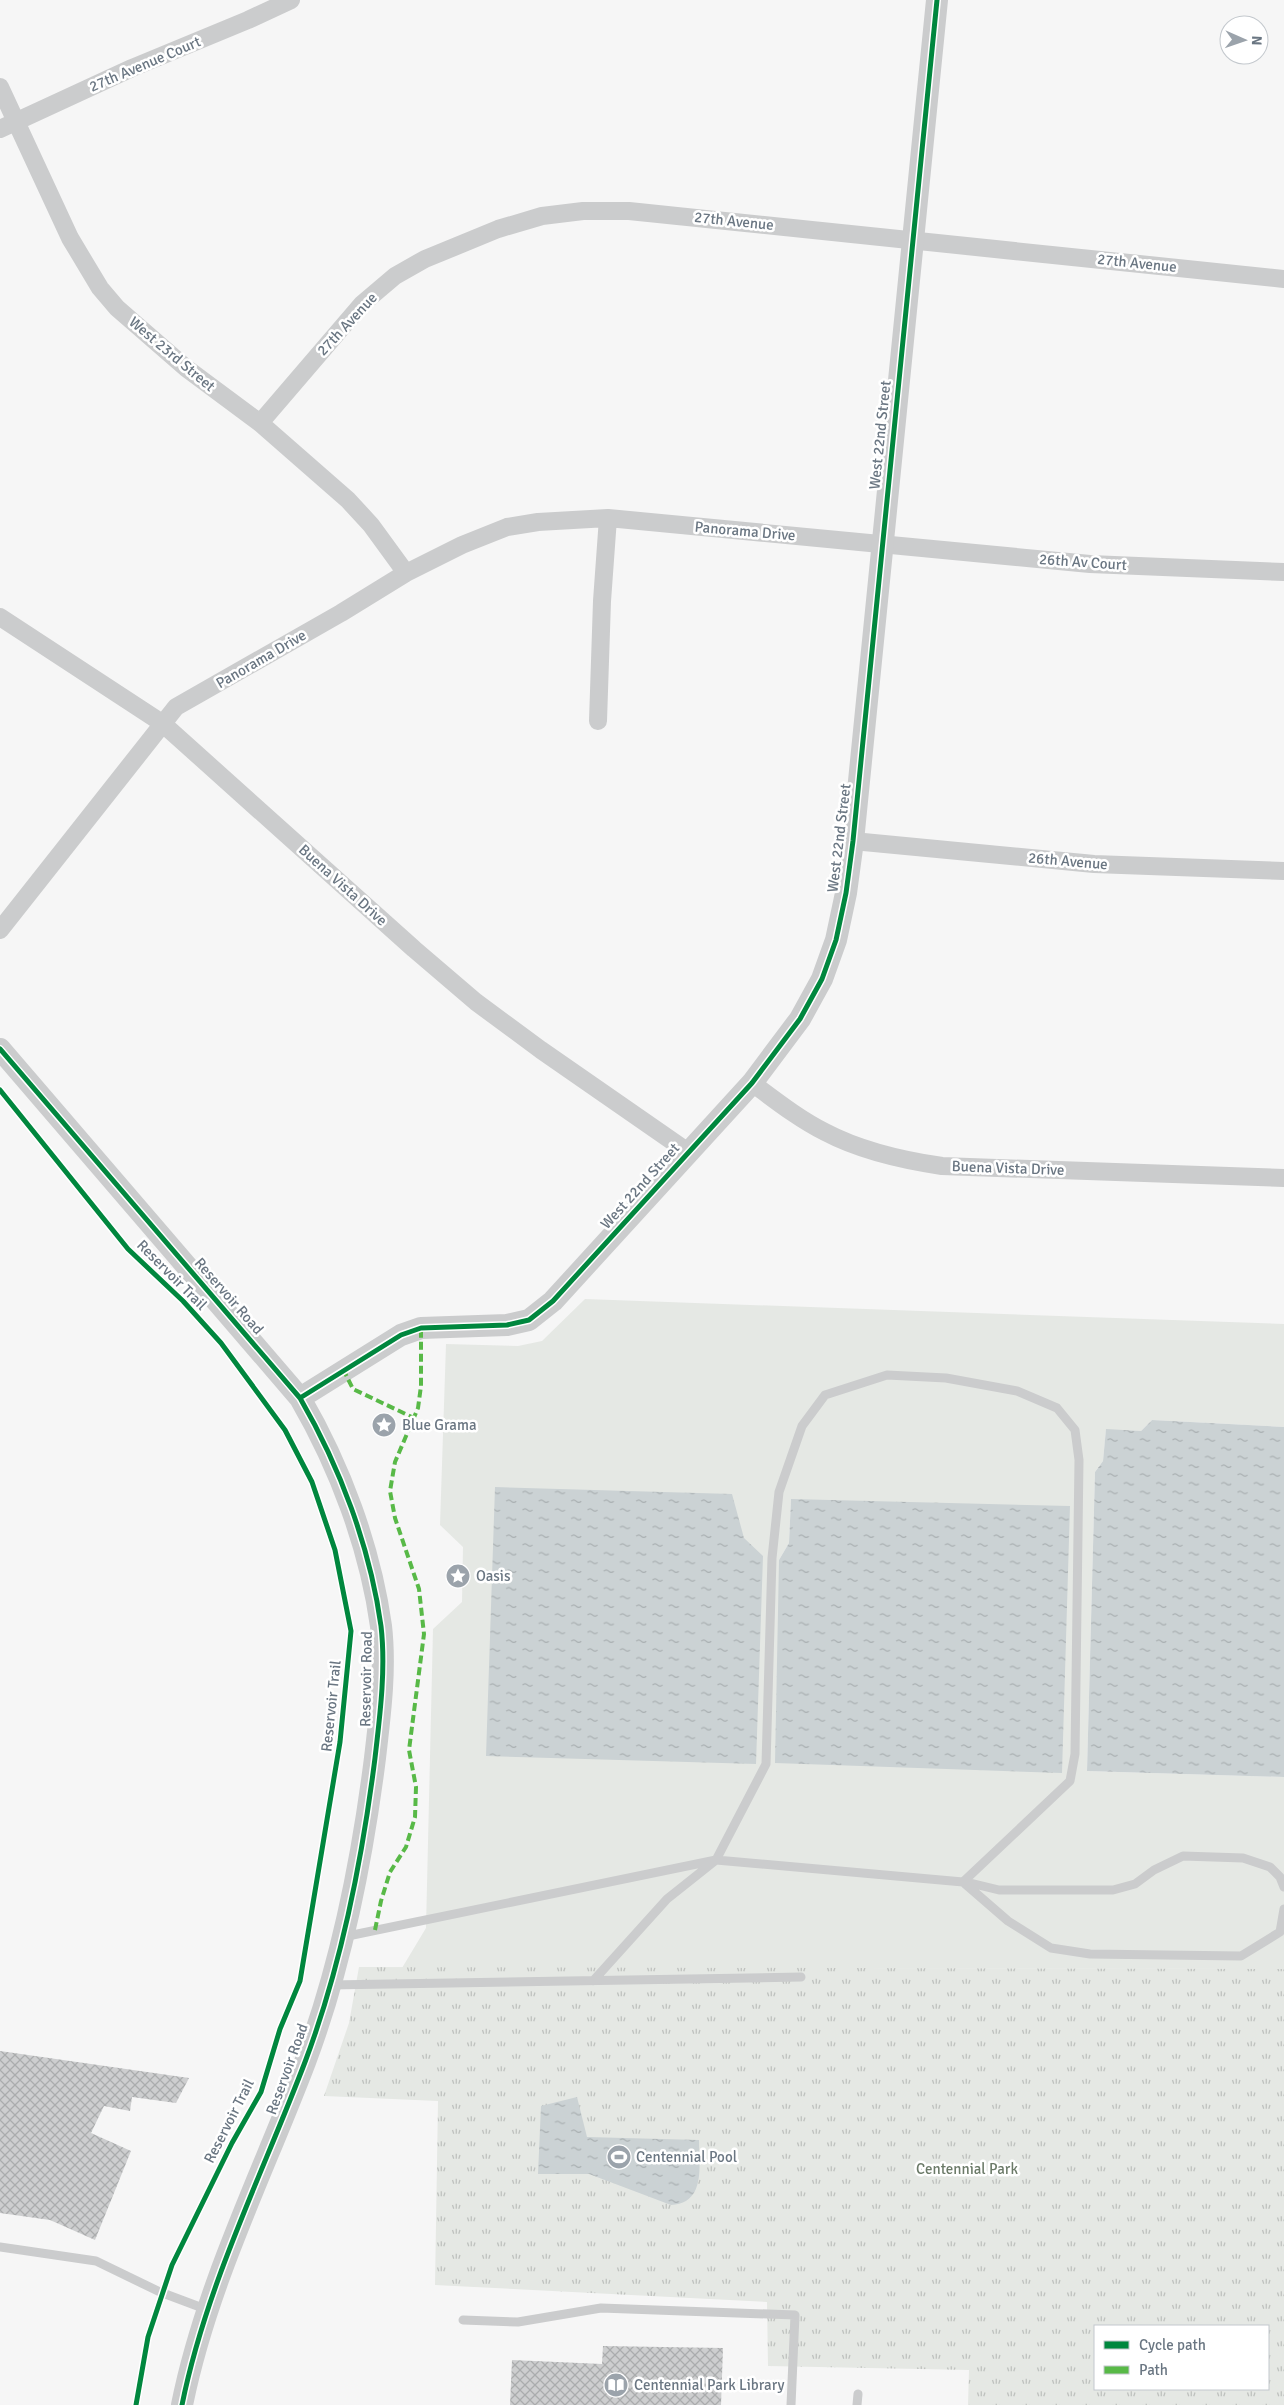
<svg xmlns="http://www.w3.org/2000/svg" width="1284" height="2405" viewBox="0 0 1284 2405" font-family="Signika,sans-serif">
	<defs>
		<pattern id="park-tufts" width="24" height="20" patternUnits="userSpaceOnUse" patternTransform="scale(1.25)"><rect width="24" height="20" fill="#e5e8e4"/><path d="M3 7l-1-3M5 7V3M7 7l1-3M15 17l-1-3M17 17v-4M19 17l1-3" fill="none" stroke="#bec1be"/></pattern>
		<pattern id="water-ripples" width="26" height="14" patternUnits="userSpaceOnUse" patternTransform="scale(1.25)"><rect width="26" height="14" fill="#cbd2d4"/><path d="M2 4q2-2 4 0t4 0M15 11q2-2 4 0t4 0" fill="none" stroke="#a9afb1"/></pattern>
		<pattern id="building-cross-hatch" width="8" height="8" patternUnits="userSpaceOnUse" patternTransform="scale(1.25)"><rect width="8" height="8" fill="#cdcecf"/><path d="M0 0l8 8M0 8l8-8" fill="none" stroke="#aaacad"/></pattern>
	</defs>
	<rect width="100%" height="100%" fill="#f6f6f6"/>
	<path fill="#e5e8e4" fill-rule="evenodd" d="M585,1299L1284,1324V1427L1152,1420L1141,1431L1106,1430L1103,1461L1095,1472L1087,1771L1284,1777V1969L402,1968L426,1928L433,1629L462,1602L463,1547L440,1525L446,1344L518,1346L542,1341ZM791,1499L1062,1773L779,1560L789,1543Z"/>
	<path fill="url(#park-tufts)" fill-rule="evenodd" d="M359,1967L1284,1969V2405H968L969,2370L768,2366L767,2302L435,2285L438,2101L324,2096L349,2023ZM1095,2326H1268V2389H1095Z"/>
	<path fill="url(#water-ripples)" d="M1152,1420L1284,1427V1777L1087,1771L1095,1472L1103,1461L1106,1429L1141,1431Z
		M495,1487L732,1494L744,1538L763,1556L756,1764L486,1756Z
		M791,1499L1070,1506L1062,1773L775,1763L779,1560L789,1543Z
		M577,2097L587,2137L699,2140C699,2166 706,2203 671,2205L589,2174H538L541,2106Z"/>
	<path fill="url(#building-cross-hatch)" d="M0,2051L189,2078L176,2103L132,2097L130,2111L104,2106L91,2133L131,2151L95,2240L50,2220L0,2213Z
		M603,2346L723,2348L721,2405H510L512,2360L602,2364Z"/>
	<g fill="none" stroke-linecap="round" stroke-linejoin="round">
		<path stroke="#cbcccd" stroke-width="9" d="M963,1882L1008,1921L1051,1948L1090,1954L1241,1956L1280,1932L1284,1909
			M966,1882L999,1890H1113L1135,1884L1154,1870L1183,1856L1243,1858L1270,1867L1280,1877L1284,1887
			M343,1937L716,1860L963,1882L1070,1781L1075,1754L1079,1460L1075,1430L1057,1408L1017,1391L946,1378L887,1375L825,1395L802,1426L779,1492L772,1558L766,1764L716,1860L667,1899L593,1981
			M330,1985L801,1977
			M0,2247L96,2261L160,2292L208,2310
			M463,2320L518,2322L601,2308L795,2315L791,2405
			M857,2405L858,2394"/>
		<path stroke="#cbcccd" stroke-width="18" d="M0,87L70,238L100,288L117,308L186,368L260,423L348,500L371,525L406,573
			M0,129L132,68L248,20L291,0
			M260,423L362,304L395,276L425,259L498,229L542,216L583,211H629L1284,279
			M0,617L162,723L414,949L476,1002L541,1050L688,1152
			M598,721L602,601L608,518
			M853,841L1094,864L1284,871
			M0,930L176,707L341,613L406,573L462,545L507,527L538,522L608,518L1090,564L1284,572
			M752,1083C775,1100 799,1119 825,1132C861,1151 901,1160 942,1166L1284,1178"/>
		<path stroke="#cbcccd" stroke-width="22" d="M0,1049L300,1398C340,1467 370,1547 381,1626C386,1669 380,1715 375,1758C362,1861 342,1964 305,2062C262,2175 206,2286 182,2405
			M300,1398L401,1335L421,1328L507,1325L529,1320L553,1301L752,1083L800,1019L822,979L836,940L846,893L853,841L937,0"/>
		<path stroke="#58b947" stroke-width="4" stroke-dasharray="8 4" stroke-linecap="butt" d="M343,1369L353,1389L414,1418
			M375,1930L381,1901L390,1872L406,1847L415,1817L416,1787L409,1750L424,1634L419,1589L395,1518L390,1491L395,1462L418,1408L421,1386V1328"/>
		<defs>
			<path id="cycleway" d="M0,1049L300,1398C340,1467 370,1547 381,1626C386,1669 380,1715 375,1758C362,1861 342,1964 305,2062C262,2175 206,2286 182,2405
				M0,1090L128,1249L183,1301L221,1343L285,1430L312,1482L335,1550L351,1631L340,1742L300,1981L280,2029L261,2092L232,2143L172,2265L148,2337L136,2405
				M300,1398L401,1335L421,1328L507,1325L529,1320L553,1301L752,1083L800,1019L822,979L836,940L846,893L853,841L937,0"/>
		</defs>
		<use href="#cycleway" stroke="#fff" stroke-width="8"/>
		<use href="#cycleway" stroke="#00873e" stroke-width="5"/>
	</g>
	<defs>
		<symbol id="sight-disc" viewBox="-11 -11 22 22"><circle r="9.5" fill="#9ba3ab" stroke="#fff"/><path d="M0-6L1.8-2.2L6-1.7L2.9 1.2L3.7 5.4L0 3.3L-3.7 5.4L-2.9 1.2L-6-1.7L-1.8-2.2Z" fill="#fff"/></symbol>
		<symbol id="stadium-disc" viewBox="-11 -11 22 22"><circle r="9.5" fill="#9ba3ab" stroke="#fff"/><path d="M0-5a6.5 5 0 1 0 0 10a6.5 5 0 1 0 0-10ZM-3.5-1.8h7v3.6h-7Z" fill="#fff"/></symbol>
		<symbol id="library-disc" viewBox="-11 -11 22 22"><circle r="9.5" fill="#9ba3ab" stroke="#fff"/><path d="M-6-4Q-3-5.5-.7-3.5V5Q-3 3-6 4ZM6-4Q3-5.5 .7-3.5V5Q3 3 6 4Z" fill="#fff"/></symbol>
	</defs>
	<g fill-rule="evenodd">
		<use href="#sight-disc" x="370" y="1411" width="28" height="28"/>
		<use href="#sight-disc" x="444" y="1562" width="28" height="28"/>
		<use href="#stadium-disc" x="605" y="2143" width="28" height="28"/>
		<use href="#library-disc" x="602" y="2371" width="28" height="28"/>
	</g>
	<g text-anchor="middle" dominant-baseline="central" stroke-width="5" stroke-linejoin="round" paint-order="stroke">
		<g font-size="15" fill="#6a7682" stroke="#fff">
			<text transform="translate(145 64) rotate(-23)">27th Avenue Court</text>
			<text transform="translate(734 221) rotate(6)">27th Avenue</text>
			<text transform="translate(1137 263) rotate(6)">27th Avenue</text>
			<text transform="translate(347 324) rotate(-47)">27th Avenue</text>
			<text transform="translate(172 354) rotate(40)">West 23rd Street</text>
			<text transform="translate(880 435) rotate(-84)">West 22nd Street</text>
			<text transform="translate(745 531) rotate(5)">Panorama Drive</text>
			<text transform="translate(1083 562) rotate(4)">26th Av Court</text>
			<text transform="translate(261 659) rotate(-30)">Panorama Drive</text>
			<text transform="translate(839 838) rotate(-83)">West 22nd Street</text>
			<text transform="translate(1068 861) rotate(5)">26th Avenue</text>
			<text transform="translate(343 885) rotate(42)">Buena Vista Drive</text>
			<text transform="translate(1008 1168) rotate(2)">Buena Vista Drive</text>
			<text transform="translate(640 1186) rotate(-48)">West 22nd Street</text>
			<text transform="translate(172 1275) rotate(45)">Reservoir Trail</text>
			<text transform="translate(229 1296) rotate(49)">Reservoir Road</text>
			<text transform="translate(366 1679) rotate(-89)">Reservoir Road</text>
			<text transform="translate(331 1706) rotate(-84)">Reservoir Trail</text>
			<text transform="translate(287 2069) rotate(-70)">Reservoir Road</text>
			<text transform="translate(229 2121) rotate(-63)">Reservoir Trail</text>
		</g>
		<g font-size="15" fill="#6a7682" stroke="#fff" text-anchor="start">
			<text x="402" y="1425">Blue Grama</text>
			<text x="476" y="1576">Oasis</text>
			<text x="636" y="2157">Centennial Pool</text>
			<text x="634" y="2385">Centennial Park Library</text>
		</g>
		<g font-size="15" fill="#6b7a68" stroke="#fff">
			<text x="967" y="2169">Centennial Park</text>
		</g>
	</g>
	<rect x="1094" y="2325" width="175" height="65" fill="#ffffff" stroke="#c3c8cd"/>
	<rect x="1104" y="2341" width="25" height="8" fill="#00873e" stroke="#c3c8cd"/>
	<text x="1139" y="2350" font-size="15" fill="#6a7682">Cycle path</text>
	<rect x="1104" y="2366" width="25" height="8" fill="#58b947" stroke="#c3c8cd"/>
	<text x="1139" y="2375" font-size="15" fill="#6a7682">Path</text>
	<g transform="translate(1244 40) rotate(92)"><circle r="24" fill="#ffffff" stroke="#c3c8cd"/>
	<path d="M0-4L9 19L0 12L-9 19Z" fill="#9ba3ab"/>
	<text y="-8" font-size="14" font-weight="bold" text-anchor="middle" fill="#6a7682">N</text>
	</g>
</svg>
